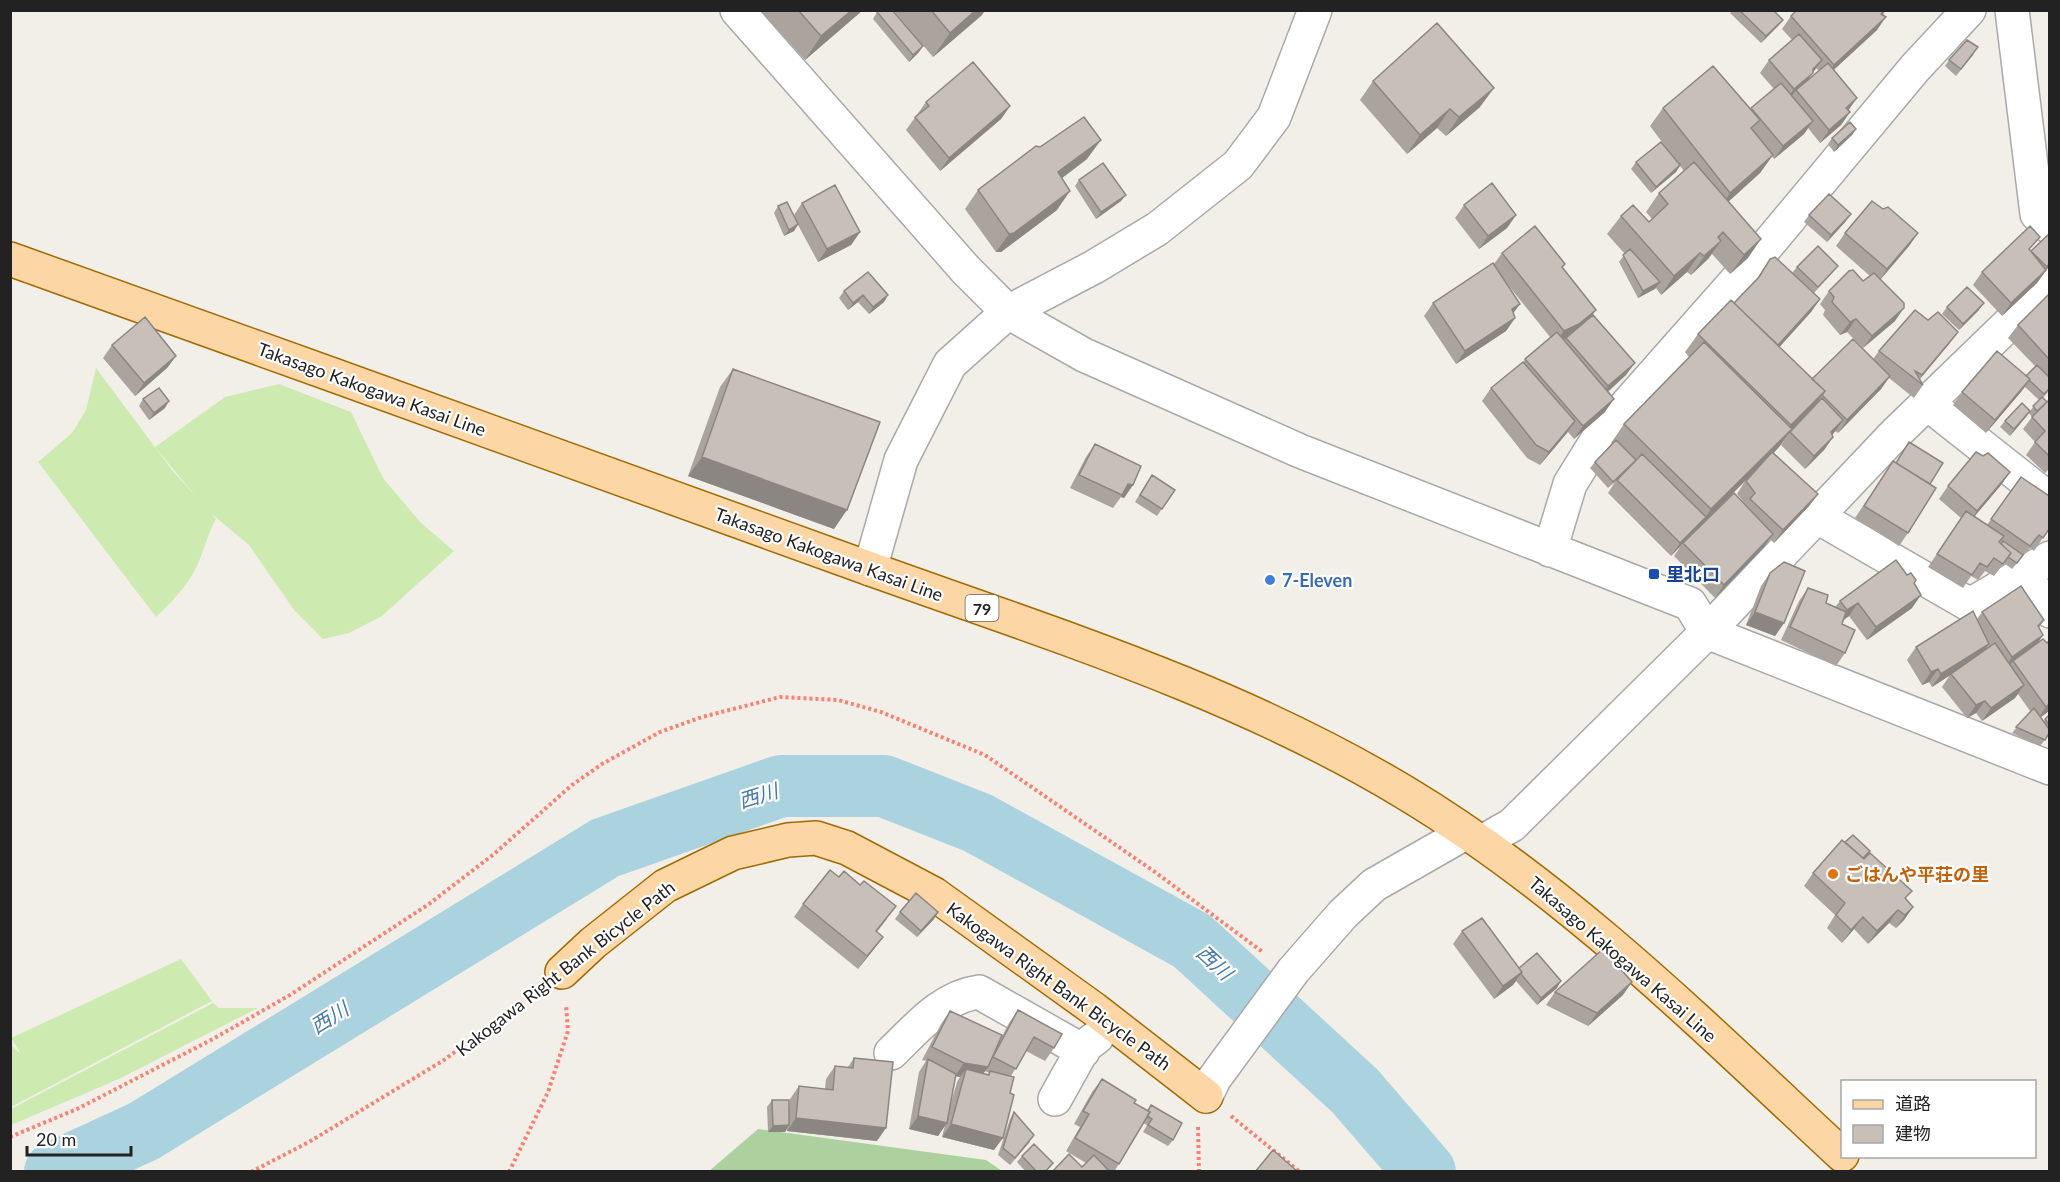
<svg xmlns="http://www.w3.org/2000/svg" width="2060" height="1182" viewBox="0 0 2060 1182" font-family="Lato,'Noto Sans JP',sans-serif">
	<rect width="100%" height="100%" fill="#f2efe9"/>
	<path fill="#cdebb0" d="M96,368L172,470L216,519C207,535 204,552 196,568C186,587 172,602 156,617L38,462L72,433L86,410Z
		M279,384L351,412L383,478L421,523L454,551L382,616L349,633L323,639L294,610L249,545L207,510L155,447L225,397Z
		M181,959L212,1001L11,1107V1045L21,1054L11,1038Z
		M213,1003L219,1008H258L119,1079L11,1125V1109Z"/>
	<path fill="#add19e" d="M758,1129L986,1160L1002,1171L708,1172Z"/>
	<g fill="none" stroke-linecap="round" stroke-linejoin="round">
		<path stroke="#aad3df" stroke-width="62" d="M55,1172L144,1131L605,848L781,786H884L978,823L1192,941L1355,1091L1425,1172"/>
		<defs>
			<path id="minor" d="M737,10L966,270L1008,312L1084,355L1300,451L1690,604L1707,632L2050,768
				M2012,10L2037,214L2050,227
				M1927,403L2050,500
				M1816,516L1970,605L2050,558
				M1550,550L1570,484L1601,434L1759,255L1915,68L1969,10
				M870,569L901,460L950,364L1008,312L1094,267L1157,229L1238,165L1274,117L1315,10
				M2023,574L2050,611
				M1482,842L1512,825L1707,632L1895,434L2050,284
				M891,1053C917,1028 942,997 979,992L1083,1051
				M1206,1096L1214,1079L1293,971L1343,914L1374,885L1465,833
				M1055,1099L1084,1047L1097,1037"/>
			<path id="major" d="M10,259C287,358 563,458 840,558C1032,628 1228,686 1404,792C1567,890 1703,1026 1842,1155
				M562,972L593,943L665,886L733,853L788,840L816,838L847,848L934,894L1094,1009L1206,1096"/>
		</defs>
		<use href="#minor" stroke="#a9a9a9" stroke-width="36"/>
		<use href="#major" stroke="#a06b00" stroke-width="36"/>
		<path stroke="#fa8072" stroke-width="4" stroke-dasharray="3 3" stroke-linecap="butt" d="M1231,1116L1300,1172
			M1198,1127L1199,1172
			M10,1137L77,1109L213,1039L290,995L429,904L494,854L572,785L602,764L660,732L702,717L780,697L838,700L881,712L985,755L1155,872L1264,953
			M251,1172L309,1142L444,1060L535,992
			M509,1172L548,1092L568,1031L566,1005"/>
		<use href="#minor" stroke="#fff" stroke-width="33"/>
		<use href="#major" stroke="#fcd6a4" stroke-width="33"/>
	</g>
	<path fill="#aba49e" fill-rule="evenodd" d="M760,10H863L805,60Z
		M893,10H985L982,15L933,57Z
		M1732,10H1773L1783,20L1778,26L1761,43L1730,13Z
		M1797,10H1886L1883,15L1877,30L1833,70L1849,111L1850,112L1841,125L1820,143L1808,128L1804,134L1774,159L1772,156L1760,173L1728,202L1748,258L1730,274L1712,254L1708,259L1691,275L1687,272L1661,295L1656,288L1638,298L1619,262L1625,254L1607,234L1621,216L1649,222L1652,219L1646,212L1659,193L1684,171L1680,166L1676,172L1651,193L1631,169L1636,162H1677L1650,126L1663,108L1750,110L1774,89L1760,73L1769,60L1792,40L1782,29L1791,16ZM1816,68L1819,71L1809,79Z
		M877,12L923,46L919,52L909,62L873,19Z
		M1974,54L1956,76L1945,66L1949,60Z
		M1373,81L1480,107L1446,136L1437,128L1407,154L1360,100Z
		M926,102L1010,106L1001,119L940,171L906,130Z
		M1856,129L1852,135L1834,152L1828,144L1832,138Z
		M1087,159L1062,178L1057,210L1001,252H996L965,209L978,190Z
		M1079,180L1121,201L1096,219L1075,186Z
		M802,203L860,232L851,245L818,262L798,225L794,231L784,236L774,213L778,206L794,215Z
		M1464,205L1516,215L1507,228L1479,249L1455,218Z
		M1809,215L1846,221L1827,242L1804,222Z
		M1845,233H1918L1909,246L1881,279L1895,321L1863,348L1847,332L1840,335L1823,315L1825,310L1820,304L1829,291L1863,281L1870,276L1836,246Z
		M2030,251L2049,267L2037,283L2002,316L1973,285L1982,272Z
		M1502,253L1565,264L1562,267L1593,315L1626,375L1608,392L1605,412L1574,439L1568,432L1540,465L1527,458L1482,401L1491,388L1522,364L1525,359L1550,337L1504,280L1520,304L1513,313L1515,318L1506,331L1456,364L1424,316L1433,303L1494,264Z
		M1770,259L1792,273L1797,267L1833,272L1814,293L1820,299L1811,312L1779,347L1812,379L1873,359L1879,351L1949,344L1920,379L1923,385L1914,398L1889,378L1881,389L1838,433L1835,431L1832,435L1833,437L1824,450L1805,469L1781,445L1790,432L1779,447L1774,453L1818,494L1809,506L1774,543L1770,539L1764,547L1715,598L1674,556L1683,543L1746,505L1737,494L1745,481L1671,556L1608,493L1615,482L1608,488L1590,468L1595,462L1612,444L1611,443L1624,424L1689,357L1685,352L1698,334L1734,303L1756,280Z
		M844,291L888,295L884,302L869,314L858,302L848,310L839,298Z
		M2049,294V391L2043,398L2047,402L2049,400V469L2045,473L2026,455L2035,442L2023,429L2032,417L2029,413L2010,436L2000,427L2005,421L2030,411L2039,400L2025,387L1986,433L1953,405L1962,392L2026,376L2035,366L2008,338L2018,325Z
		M1947,307L1979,310L1959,330L1942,314Z
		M112,345L176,356L167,368L135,396L103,358Z
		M733,369L834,529L688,476L720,387Z
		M143,399L165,408L149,420L139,406Z
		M1095,444L1133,485L1124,498L1121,497L1113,508L1070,488L1086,457Z
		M1893,461L1930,484L1908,533L1899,546L1855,518Z
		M2010,472L2001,485L1974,517L1987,525L2021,477L2049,529L2034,551L2030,548L2012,569L2004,563L1994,576L1985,571L1978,580L1971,576L1963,588L1928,567L1961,518L1939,499L1948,486Z
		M1147,482L1175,490L1157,516L1135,502Z
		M1770,573L1784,623L1775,636L1746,625L1761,586Z
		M1914,583L1912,608L1867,640L1849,616L1844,620L1842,624L1845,653L1836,666L1781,640L1799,601L1808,588L1826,603L1835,607L1840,601Z
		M1982,612L2044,620L2039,628L2043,635L2038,643L2049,711L2041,717L2044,721L2049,715V736H2048L2040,746L2012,733L2030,711L2018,694L2015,698L1982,721L1976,713L1967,718L1942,687L1950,675L1932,687L1929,682L1922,685L1907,660L1916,647L1977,619Z
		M1845,842L1870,851L1867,856L1913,907L1904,920L1896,928L1889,923L1868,944L1854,929L1842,943L1827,928L1835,915L1804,886L1813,873Z
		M803,904L887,919L877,932L874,949L858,969L794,917Z
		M900,912L934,919L917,937L895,919Z
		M1462,931L1519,968L1557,988L1537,1005L1516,981L1513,985L1494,999L1453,944Z
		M1555,992L1623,995L1588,1026L1546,1005Z
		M1018,1010L1054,1048L1045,1061L1026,1051L1011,1076L994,1150L942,1137L945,1125L938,1136L909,1129L919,1072L926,1061L922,1060L941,1024L950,1011L997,1046L1009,1023ZM985,1071L989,1073L987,1075L983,1073ZM956,1076L960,1077L957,1082L949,1110Z
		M854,1058L877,1141L787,1131V1129L785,1132H768L767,1107L772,1100L789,1109L790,1099L799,1086L825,1089L826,1079L835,1066L848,1067Z
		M1102,1079L1134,1103L1147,1110L1151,1105L1173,1140L1168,1146L1143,1132L1147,1125L1143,1123L1114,1172H1052L1082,1167L1086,1163L1066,1151L1080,1127L1074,1124L1092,1092Z
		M1014,1112L1030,1142L1010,1165L998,1155L1010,1119Z
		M1022,1156L1047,1172H1026L1017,1162Z"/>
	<path fill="#8b8681" d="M852,10H863L805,60L821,36Z
		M976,10H985L982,15L933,57L950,33Z
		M1886,17L1877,30L1825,78L1834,65Z
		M1783,20L1778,26L1761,43L1766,36Z
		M923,46L919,52L909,62L913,55Z
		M1822,60L1804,85L1796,90L1792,96L1785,102L1794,89Z
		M1494,88L1480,107L1446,136L1459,117Z
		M1857,98L1848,111L1846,108Z
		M1010,106L1001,119L940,171L949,158Z
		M1450,109L1437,128L1407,154L1420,135Z
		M1850,112L1841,125L1820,143L1829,130Z
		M1813,121L1804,134L1774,159L1783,146Z
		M1856,129L1852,135L1834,152L1838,145Z
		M1101,140L1087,159L1045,191L1058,172Z
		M1773,155L1760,173L1717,212L1730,193Z
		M1680,165L1676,172L1651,193L1656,187Z
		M1070,191L1057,210L1001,252H996L1009,234Z
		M1126,195L1121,201L1096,219L1101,212Z
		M1851,214L1846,221L1827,242L1831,235Z
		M1516,215L1507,228L1479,249L1488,236Z
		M798,224L794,231L784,236L789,230Z
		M860,232L851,245L818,262L827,249Z
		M1723,232L1710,251L1721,241L1708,259L1691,275L1718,237Z
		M1918,233L1909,246L1878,282L1887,269Z
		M1761,239L1748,258L1730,274L1744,255Z
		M1700,253L1687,272L1661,295L1674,276Z
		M2049,264V267L2043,272L2046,270L2037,283L2002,316L2011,303L2042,274Z
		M1660,282L1655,289L1638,298L1643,291Z
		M863,295L858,302L848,310L853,303Z
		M888,295L884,302L869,314L873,307Z
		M1820,299L1811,312L1766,362L1775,349Z
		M1984,303L1979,310L1959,330L1963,324Z
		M1520,304L1511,316L1512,309Z
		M1904,308L1895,321L1863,348L1872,336Z
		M1596,310L1587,323L1570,337L1555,344L1564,331Z
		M1515,318L1506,331L1456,364L1465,351Z
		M1856,319L1847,332L1840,335L1850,322Z
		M1958,332L1949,344L1918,381L1922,375Z
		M176,356L167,368L135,396L144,383Z
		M1635,363L1626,375L1599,399L1608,386Z
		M1890,376L1881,389L1838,433L1847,420Z
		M2030,379L2021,392L1986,433L1995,420Z
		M1825,391L1812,410L1790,432L1779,447L1698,528L1711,509L1781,440L1791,425Z
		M1614,399L1605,412L1574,439L1583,426Z
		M169,401L165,408L149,420L154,413Z
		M2030,411L2026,417L2010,436L2014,429Z
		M1843,420L1834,433L1822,444L1831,432Z
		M1575,421L1566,434L1540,465L1549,452Z
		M1833,437L1824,450L1805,469L1814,456Z
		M702,457L847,510L834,529L688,476Z
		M2010,472L2001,485L1968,524L1977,511Z
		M1128,484L1133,485L1124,498L1121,497Z
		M1818,494L1809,506L1774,543L1783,530Z
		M1706,517L1697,529L1671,556L1680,543Z
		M1773,534L1764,547L1715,598L1724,585Z
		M1921,595L1912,608L1867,640L1876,627Z
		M1858,603L1849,616L1838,623L1847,610Z
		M1755,612L1784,623L1775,636L1746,625Z
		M2043,635L2034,648L2013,661L2009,666L2003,670L2012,657Z
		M1989,644L1980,656L1932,687L1941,674Z
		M1938,669L1929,682L1922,685L1931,672Z
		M2024,685L2015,698L1982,721L1991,708Z
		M1985,701L1976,713L1967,718L1976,705Z
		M2049,704V711L2037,720L2046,707Z
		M1913,907L1904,920L1896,928L1905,915Z
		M1898,910L1889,923L1868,944L1877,931Z
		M938,912L934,919L917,937L921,931Z
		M1863,917L1854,929L1842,943L1851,930Z
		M883,937L874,949L858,969L867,956Z
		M1522,972L1513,985L1494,999L1503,986Z
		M1561,981L1557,988L1537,1005L1541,998Z
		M1632,982L1623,995L1588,1026L1597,1013Z
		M964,1063L988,1067L979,1080L966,1069L960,1077L955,1076Z
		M918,1116L947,1123L938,1136L909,1129Z
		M796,1118L886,1128L877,1141L787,1131Z
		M951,1124L1003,1138L994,1150L942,1137Z
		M789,1125L785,1132H768L773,1126Z"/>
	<path fill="#c7bfb8" stroke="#8b8681" stroke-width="1.5" d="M798,10H852L821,36Z
		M880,10H892L923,46L913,55L877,12Z
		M931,10H976L950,33Z
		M1739,10H1773L1783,20L1766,36Z
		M1797,10H1885L1881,14L1886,17L1834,65L1791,16Z
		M1437,23L1494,88L1459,117L1450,109L1420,135L1373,81Z
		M1799,34L1822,60L1813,69V73L1794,89L1769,60Z
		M1967,40L1978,47L1961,69L1949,60Z
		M973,62L1010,106L949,158L915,117L929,106L926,102Z
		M1828,63L1857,98L1846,108L1850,112L1829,130L1796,90Z
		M1713,66L1760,120L1751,128L1773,155L1730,193L1663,108Z
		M1781,83L1813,121L1783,146L1751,108Z
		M1084,117L1101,140L1058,172L1070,191L1014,233L1009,234L978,190L1036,146L1040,147Z
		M1850,122L1856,129L1838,145L1832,138Z
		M1661,142L1680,165L1656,187L1636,162Z
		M1694,162L1761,239L1744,255L1723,232L1718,237L1721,241L1704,256L1700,253L1674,276L1621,216L1633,205L1649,222L1668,204L1659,193Z
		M1103,163L1126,195L1101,212L1079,180Z
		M1492,183L1516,215L1488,236L1464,205Z
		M835,185L860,232L827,249L802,203Z
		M1829,194L1851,214L1831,235L1809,215Z
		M1872,201L1883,209L1888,207L1918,233L1887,269L1845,233Z
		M787,202L798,224L789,230L778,206Z
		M1535,226L1565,264L1562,267L1596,310L1579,324L1564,331L1502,253Z
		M2030,226L2040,237L2029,249L2046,270L2011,303L1982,272Z
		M2049,234V264L2047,267L2031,251Z
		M1818,246L1838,266L1818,287L1797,267Z
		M1630,249L1660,282L1643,291L1623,255Z
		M1775,257L1820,299L1778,345L1734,303L1759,277L1770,259Z
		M1493,263L1520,304L1512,309L1515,318L1465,351L1433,303Z
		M1853,270L1863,281L1874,273L1904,303V308L1872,336L1856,319L1850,322L1832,302L1834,297L1829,291L1849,271Z
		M868,272L888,295L873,307L863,295L853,303L844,291Z
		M1967,287L1984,303L1963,324L1947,307Z
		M2049,294V359L2018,325Z
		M1731,300L1825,391L1791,425L1698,334Z
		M1915,310L1928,320L1938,312L1958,332L1922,375L1915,371L1923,385L1879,351Z
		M1593,315L1635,363L1608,386L1566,338Z
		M145,317L176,356L144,383L112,345Z
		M1557,332L1614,399L1583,426L1525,359Z
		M1853,339L1890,376L1847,420L1822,395L1825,391L1812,379Z
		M1704,342L1792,429L1711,509L1624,424Z
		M1997,351L2030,379L1995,420L1962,392Z
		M1523,362L1575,421L1549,452L1536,445L1491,388Z
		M2037,365L2049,377V389L2044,394L2029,380L2030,379L2026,376Z
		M733,369L880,422L847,510L702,457Z
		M159,388L169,401L154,413L143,399Z
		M2042,397L2047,402L2037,411L2033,406Z
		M1822,398L1843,420L1831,432L1833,437L1814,456L1790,432Z
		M2049,400V456L2035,442L2045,431L2032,417Z
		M2022,403L2030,411L2014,429L2005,421Z
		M1616,440L1636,460L1613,482L1595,462Z
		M1909,442L1943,463L1930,484L1896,463Z
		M1095,444L1141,466L1133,485L1128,484L1122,495L1079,475Z
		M1772,452L1818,494L1783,530L1750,499L1755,493L1746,481Z
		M1976,452L1983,456L1988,453L2010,472L1977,511L1948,486Z
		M1642,454L1706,517L1680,543L1617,480Z
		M1893,461L1936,488L1908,533L1864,506Z
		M1152,475L1175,490L1162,509L1140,495Z
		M2021,477L2049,496V529L2043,538L2039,535L2030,546L1991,519Z
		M1734,493L1773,534L1724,585L1683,543Z
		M1966,511L2004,536L1999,542L2011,553L2003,564L1994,558L1987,567L1980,563L1972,575L1937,554Z
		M2003,541L2023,555L2017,563L2008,557L2011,553L2001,544Z
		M1896,560L1907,575L1911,573L1916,580L1914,583L1921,595L1876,627L1858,603L1847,610L1840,601Z
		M1784,562L1805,571L1784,623L1755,612L1770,573Z
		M2021,586L2044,620L2038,626L2043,635L2012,657L1982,612Z
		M1808,588L1828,595L1826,603L1846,612L1842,624L1855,630L1845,653L1790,627Z
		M1973,611L1989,644L1941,674L1938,669L1931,672L1916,647Z
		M2043,639L2047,643L2049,641V704L2046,707L2013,661Z
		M1995,643L2024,685L1991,708L1985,701L1976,705L1951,674Z
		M2034,708L2049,729V733L2045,740L2016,727Z
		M2049,715V725L2045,719Z
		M1853,835L1870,851L1863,858L1845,842Z
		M1842,840L1864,859L1870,853L1912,891L1905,898L1913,907L1905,915L1898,910L1877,931L1863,917L1851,930L1836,915L1845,903L1813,873Z
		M830,870L839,877L844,871L860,885L864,881L896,906L876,931L883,937L867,956L803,904Z
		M916,893L938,912L921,931L900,912Z
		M1482,918L1522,972L1503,986L1462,931Z
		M1603,949L1632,982L1597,1013L1555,992Z
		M1537,953L1561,981L1541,998L1521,974L1522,972L1519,968Z
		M1018,1010L1062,1034L1054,1048L1034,1037L1016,1069L993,1057Z
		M950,1011L1002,1035L988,1067L964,1063L932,1047Z
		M854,1058L893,1062L886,1128L796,1118L799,1086L833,1090L835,1066L853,1068Z
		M928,1059L956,1074L947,1123L918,1116Z
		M966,1069L989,1075L990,1071L1014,1077L1010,1093L1014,1095L1003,1138L951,1124Z
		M1102,1079L1136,1100L1134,1103L1150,1112L1119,1164L1075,1138L1089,1114L1083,1111Z
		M772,1100H789V1125L773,1126Z
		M1151,1105L1182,1123L1173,1140L1148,1125L1152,1119L1147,1116L1150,1112L1148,1111Z
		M1014,1112L1034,1135L1015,1158L1003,1148Z
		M1034,1144L1053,1163L1045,1172H1037L1022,1156Z
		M1273,1150L1298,1172H1255Z
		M1069,1154L1082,1167L1094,1155L1110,1172H1052Z"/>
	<rect fill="#1a4fb4" stroke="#fff" stroke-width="2" x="1648" y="568" width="12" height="12" rx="3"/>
	<circle fill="#3f7fe0" stroke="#fff" stroke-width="2" cx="1270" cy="580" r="6"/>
	<circle fill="#e8710a" stroke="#fff" stroke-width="2" cx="1833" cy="874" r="6"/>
	<g text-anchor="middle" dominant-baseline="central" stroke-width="4.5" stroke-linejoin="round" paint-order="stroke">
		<rect fill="#fff" stroke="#646464" stroke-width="1.5" x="965.5" y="595" width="33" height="26" rx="4.5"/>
		<g font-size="16" font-weight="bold" fill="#222">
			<text x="982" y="608">79</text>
		</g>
		<g font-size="18" fill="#222" stroke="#fff">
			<text transform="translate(372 389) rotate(20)">Takasago Kakogawa Kasai Line</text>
			<text transform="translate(829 554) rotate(20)">Takasago Kakogawa Kasai Line</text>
			<text transform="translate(1623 959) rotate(41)">Takasago Kakogawa Kasai Line</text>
			<text transform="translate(565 968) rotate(-38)">Kakogawa Right Bank Bicycle Path</text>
			<text transform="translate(1059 986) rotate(36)">Kakogawa Right Bank Bicycle Path</text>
		</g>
		<g font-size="18" font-weight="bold" fill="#164399" stroke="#fff" text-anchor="start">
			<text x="1666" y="574">里北口</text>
		</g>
		<g font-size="18" font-weight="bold" fill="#366cbe" stroke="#fff" text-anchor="start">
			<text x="1282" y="580">7-Eleven</text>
		</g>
		<g font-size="18" font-weight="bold" fill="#c56008" stroke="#fff" text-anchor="start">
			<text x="1845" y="874">ごはんや平荘の里</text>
		</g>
		<g font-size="20" font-style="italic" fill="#4a7aab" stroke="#fff">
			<text transform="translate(758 795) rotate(-17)">西川</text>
			<text transform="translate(1215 962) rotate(43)">西川</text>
			<text transform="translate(329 1017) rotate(-32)">西川</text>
		</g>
	</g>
	<rect width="2060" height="1182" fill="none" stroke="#222222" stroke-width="24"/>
	<rect x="1841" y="1080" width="195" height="78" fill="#ffffff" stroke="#a7a7a7" stroke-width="1.5"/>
	<rect x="1853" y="1100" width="30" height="9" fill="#fcd6a4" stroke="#a7a7a7" stroke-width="1.5"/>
	<text x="1895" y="1110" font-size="18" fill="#222222">道路</text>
	<rect x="1853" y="1125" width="30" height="18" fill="#c7bfb8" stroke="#a7a7a7" stroke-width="1.5"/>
	<text x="1895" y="1140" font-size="18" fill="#222222">建物</text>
	<path d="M27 1146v9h104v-9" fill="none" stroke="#222222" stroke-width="3"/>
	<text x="36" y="1146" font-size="18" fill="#222222" stroke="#ffffff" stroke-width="4.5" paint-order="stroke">20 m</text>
</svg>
